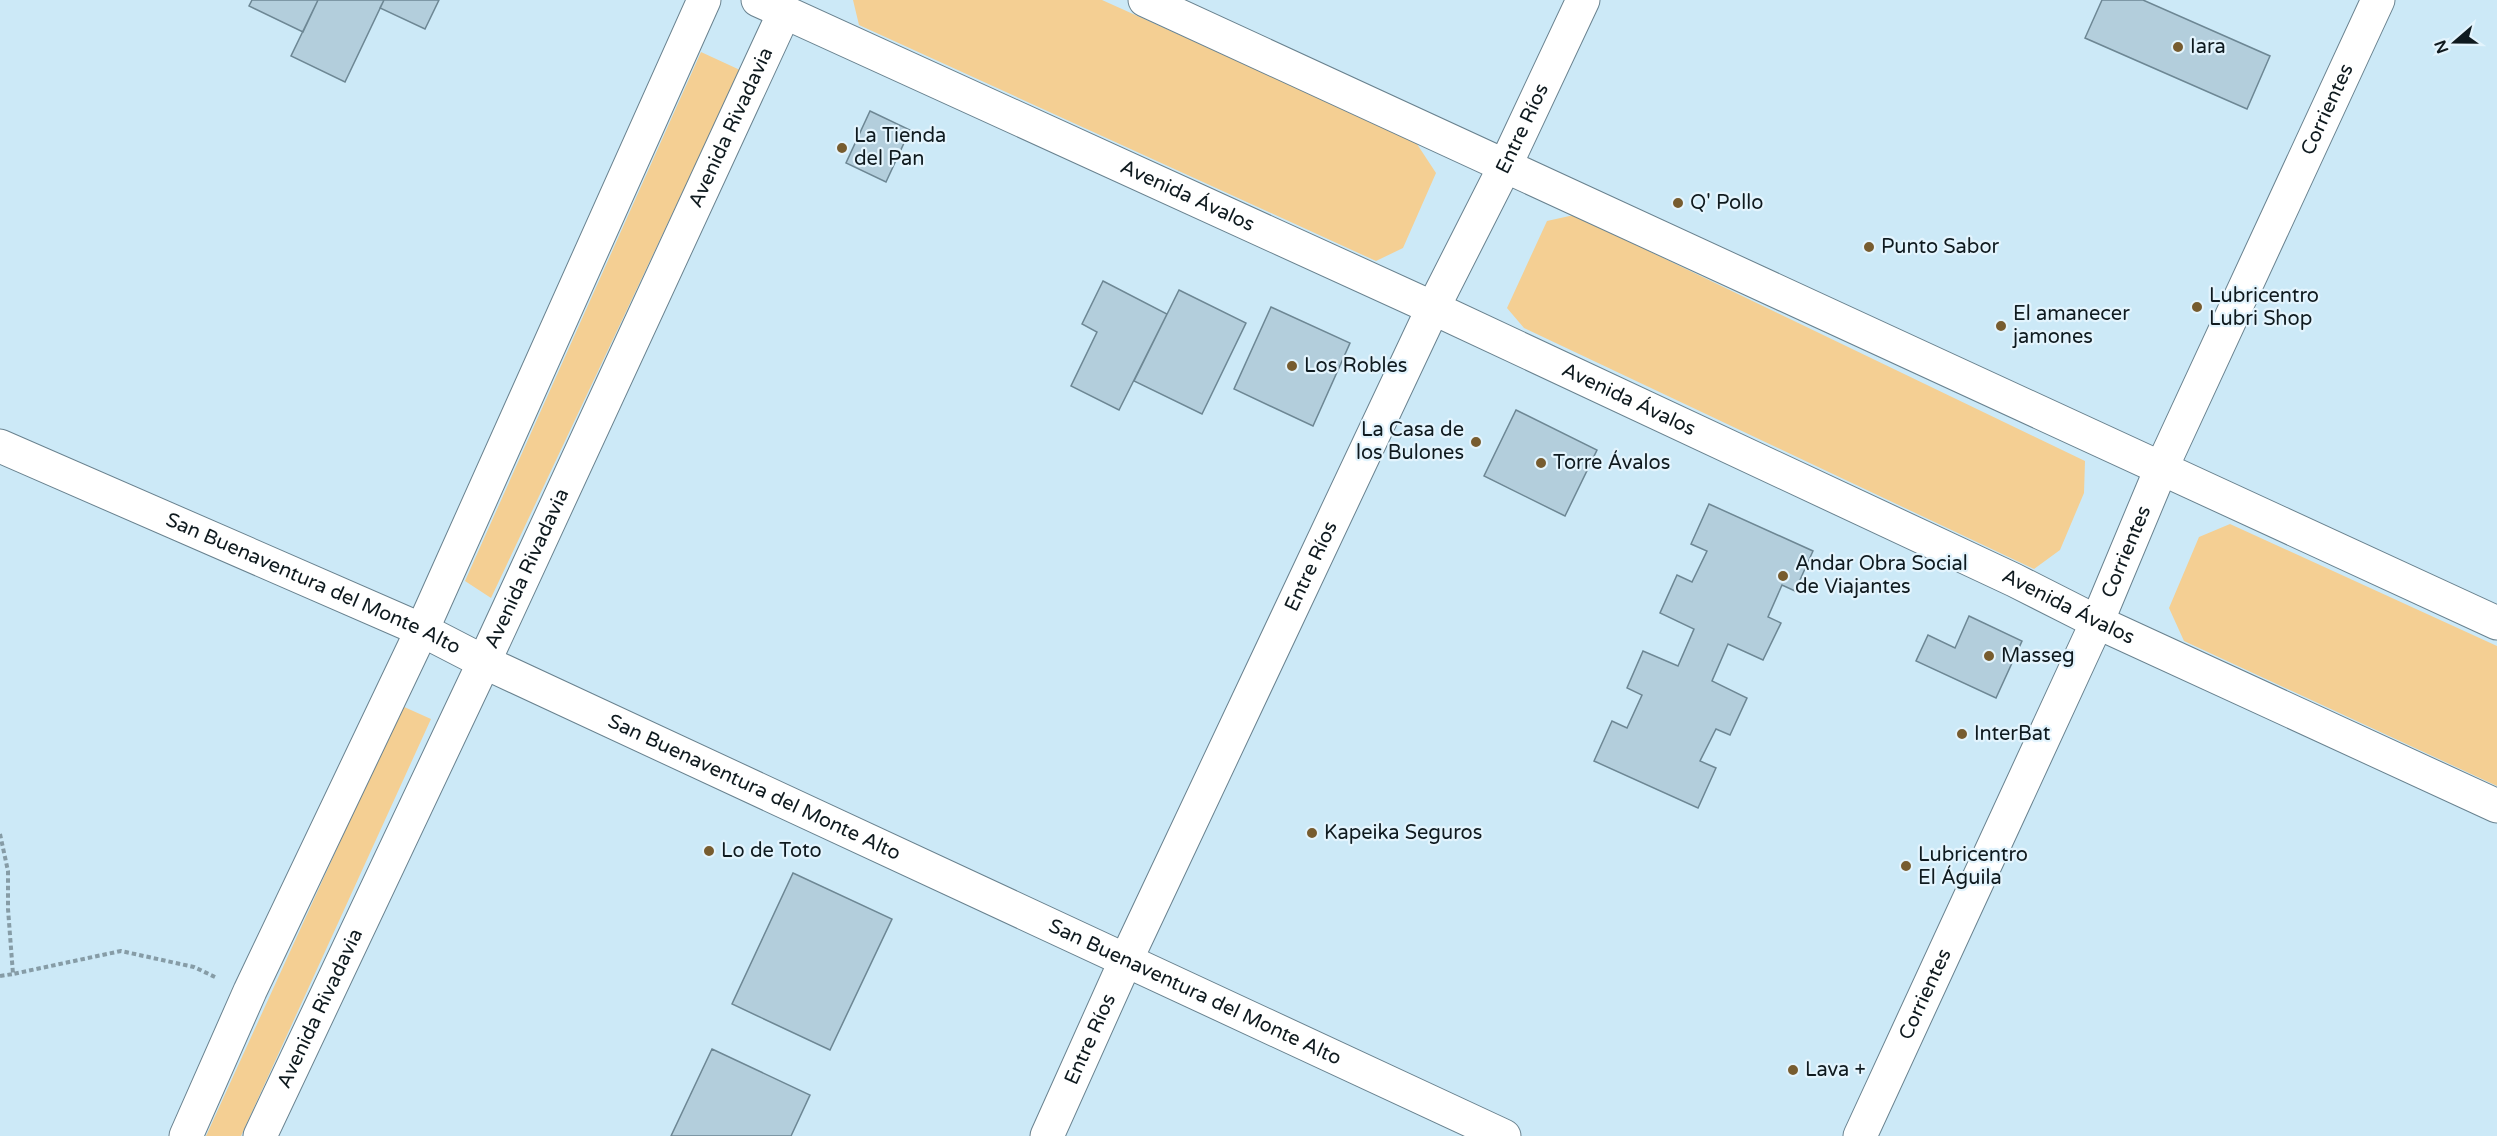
<svg xmlns="http://www.w3.org/2000/svg" width="2497" height="1136" viewBox="0 0 2497 1136" font-family="'Varela Round',sans-serif">
	<rect width="100%" height="100%" fill="#cce9f7"/>
	<path fill="#f4cf93" d="M853,0H1102L1415,141L1436,173L1403,248L1376,261L859,25Z
		M701,52L740,70L491,598L465,581Z
		M1574,215L2085,461L2084,493L2060,550L2034,569L1524,328L1507,308L1547,221Z
		M2230,524L2497,646V786L2184,641L2169,608L2199,537Z
		M402,706L431,719L241,1136H206Z"/>
	<path fill="#b3cedc" stroke="#6d8794" stroke-width="1.5" d="M252,0H318L303,32L249,6Z
		M318,0H384L345,82L291,56Z
		M384,0H439L425,29L380,8Z
		M2102,0H2143L2270,56L2247,109L2085,38Z
		M870,111L910,130L886,182L846,163Z
		M1103,281L1167,314L1119,410L1071,386L1097,332L1082,324Z
		M1179,290L1246,323L1202,414L1134,381Z
		M1271,307L1350,343L1313,426L1234,389Z
		M1516,410L1597,450L1565,516L1484,476Z
		M1709,504L1813,551L1795,591L1782,585L1768,617L1781,623L1763,660L1728,644L1712,681L1747,698L1730,735L1716,729L1700,761L1716,768L1698,808L1594,761L1612,721L1627,728L1642,695L1627,688L1643,651L1678,666L1694,629L1660,613L1677,575L1692,582L1707,551L1691,544Z
		M1969,616L2022,641L1996,698L1916,661L1928,635L1955,648Z
		M793,873L892,919L830,1050L732,1004Z
		M712,1049L810,1095L791,1136H671Z"/>
	<g fill="none" stroke-linecap="round" stroke-linejoin="round">
		<defs>
			<g id="minor">
				<path id="s1" d="M0,446L422,630L484,662L1504,1136"/>
				<path id="s2" d="M1047,1136L1125,962L1433,308L1506,164L1583,0"/>
				<path id="s3" d="M1860,1136L2097,622L2161,469L2378,0"/>
			</g>
			<g id="tertiary">
				<path d="M186,1136L250,991L422,630L704,0"/>
				<path id="s4" d="M260,1136L484,662L784,13"/>
			</g>
			<g id="secondary">
				<path id="s5" d="M758,0L1433,308L2014,580L2097,622L2497,806"/>
				<path d="M1145,0L2497,623"/>
			</g>
		</defs>
		<use href="#minor" stroke="#69828f" stroke-width="35"/>
		<use href="#tertiary" stroke="#69828f" stroke-width="35"/>
		<use href="#secondary" stroke="#69828f" stroke-width="35"/>
		<path stroke="#869ca6" stroke-width="4" stroke-dasharray="4.5 3" stroke-linecap="butt" d="M0,834L8,871V909L13,974L121,951L194,967L215,977
			M0,976L13,974"/>
		<use href="#minor" stroke="#fff" stroke-width="33"/>
		<use href="#tertiary" stroke="#fff" stroke-width="33"/>
		<use href="#secondary" stroke="#fff" stroke-width="33"/>
	</g>
	<g fill="#775c2f" stroke="#e3f4fd" stroke-width="2">
		<circle cx="2178" cy="47" r="6"/>
		<circle cx="842" cy="148" r="6"/>
		<circle cx="1678" cy="203" r="6"/>
		<circle cx="1869" cy="247" r="6"/>
		<circle cx="2197" cy="307" r="6"/>
		<circle cx="2001" cy="326" r="6"/>
		<circle cx="1292" cy="366" r="6"/>
		<circle cx="1476" cy="442" r="6"/>
		<circle cx="1541" cy="463" r="6"/>
		<circle cx="1783" cy="576" r="6"/>
		<circle cx="1989" cy="656" r="6"/>
		<circle cx="1962" cy="734" r="6"/>
		<circle cx="1312" cy="833" r="6"/>
		<circle cx="709" cy="851" r="6"/>
		<circle cx="1906" cy="866" r="6"/>
		<circle cx="1793" cy="1070" r="6"/>
	</g>
	<g text-anchor="middle" dominant-baseline="central" stroke-width="4.5" stroke-linejoin="round" paint-order="stroke">
		<g font-size="20" fill="#0f1a1f" stroke="#e3f4fd" text-anchor="start">
			<text x="2190" y="47">Iara</text>
			<text x="854" y="136">La Tienda<tspan x="854" dy="23">del Pan</tspan></text>
			<text x="1690" y="203">Q' Pollo</text>
			<text x="1881" y="247">Punto Sabor</text>
			<text x="2209" y="296">Lubricentro<tspan x="2209" dy="23">Lubri Shop</tspan></text>
			<text x="2013" y="314">El amanecer<tspan x="2013" dy="23">jamones</tspan></text>
			<text x="1304" y="366">Los Robles</text>
			<text x="1464" y="430" text-anchor="end">La Casa de<tspan x="1464" dy="23">los Bulones</tspan></text>
			<text x="1553" y="463">Torre Ávalos</text>
			<text x="1795" y="564">Andar Obra Social<tspan x="1795" dy="23">de Viajantes</tspan></text>
			<text x="2001" y="656">Masseg</text>
			<text x="1974" y="734">InterBat</text>
			<text x="1324" y="833">Kapeika Seguros</text>
			<text x="721" y="851">Lo de Toto</text>
			<text x="1918" y="855">Lubricentro<tspan x="1918" dy="23">El Águila</tspan></text>
			<text x="1805" y="1070">Lava +</text>
		</g>
		<g font-size="20" fill="#0f1a1f" stroke="#e3f4fd">
			<text stroke="none"><textPath href="#s3" startOffset="1128">Corrientes</textPath></text>
			<text stroke="none"><textPath href="#s4" startOffset="1113">Avenida Rivadavia</textPath></text>
			<text stroke="none"><textPath href="#s2" startOffset="1114">Entre Ríos</textPath></text>
			<text stroke="none"><textPath href="#s5" startOffset="472">Avenida Ávalos</textPath></text>
			<text stroke="none"><textPath href="#s5" startOffset="958">Avenida Ávalos</textPath></text>
			<text stroke="none"><textPath href="#s3" startOffset="642">Corrientes</textPath></text>
			<text stroke="none"><textPath href="#s2" startOffset="628">Entre Ríos</textPath></text>
			<text stroke="none"><textPath href="#s4" startOffset="627">Avenida Rivadavia</textPath></text>
			<text stroke="none"><textPath href="#s1" startOffset="342">San Buenaventura del Monte Alto</textPath></text>
			<text stroke="none"><textPath href="#s5" startOffset="1444">Avenida Ávalos</textPath></text>
			<text stroke="none"><textPath href="#s1" startOffset="828">San Buenaventura del Monte Alto</textPath></text>
			<text stroke="none"><textPath href="#s1" startOffset="1314">San Buenaventura del Monte Alto</textPath></text>
			<text stroke="none"><textPath href="#s3" startOffset="156">Corrientes</textPath></text>
			<text stroke="none"><textPath href="#s4" startOffset="141">Avenida Rivadavia</textPath></text>
			<text stroke="none"><textPath href="#s2" startOffset="106">Entre Ríos</textPath></text>
		</g>
	</g>
	<g transform="translate(2455 42) rotate(250)" stroke="#e3f4fd" stroke-width="4.5" paint-order="stroke">
	<path d="M0-4.5L10 22L0 15L-10 22Z" fill="#0f1a1f"/>
	<text y="-9" font-size="16" font-weight="bold" text-anchor="middle" fill="#0f1a1f">N</text>
	</g>
</svg>
